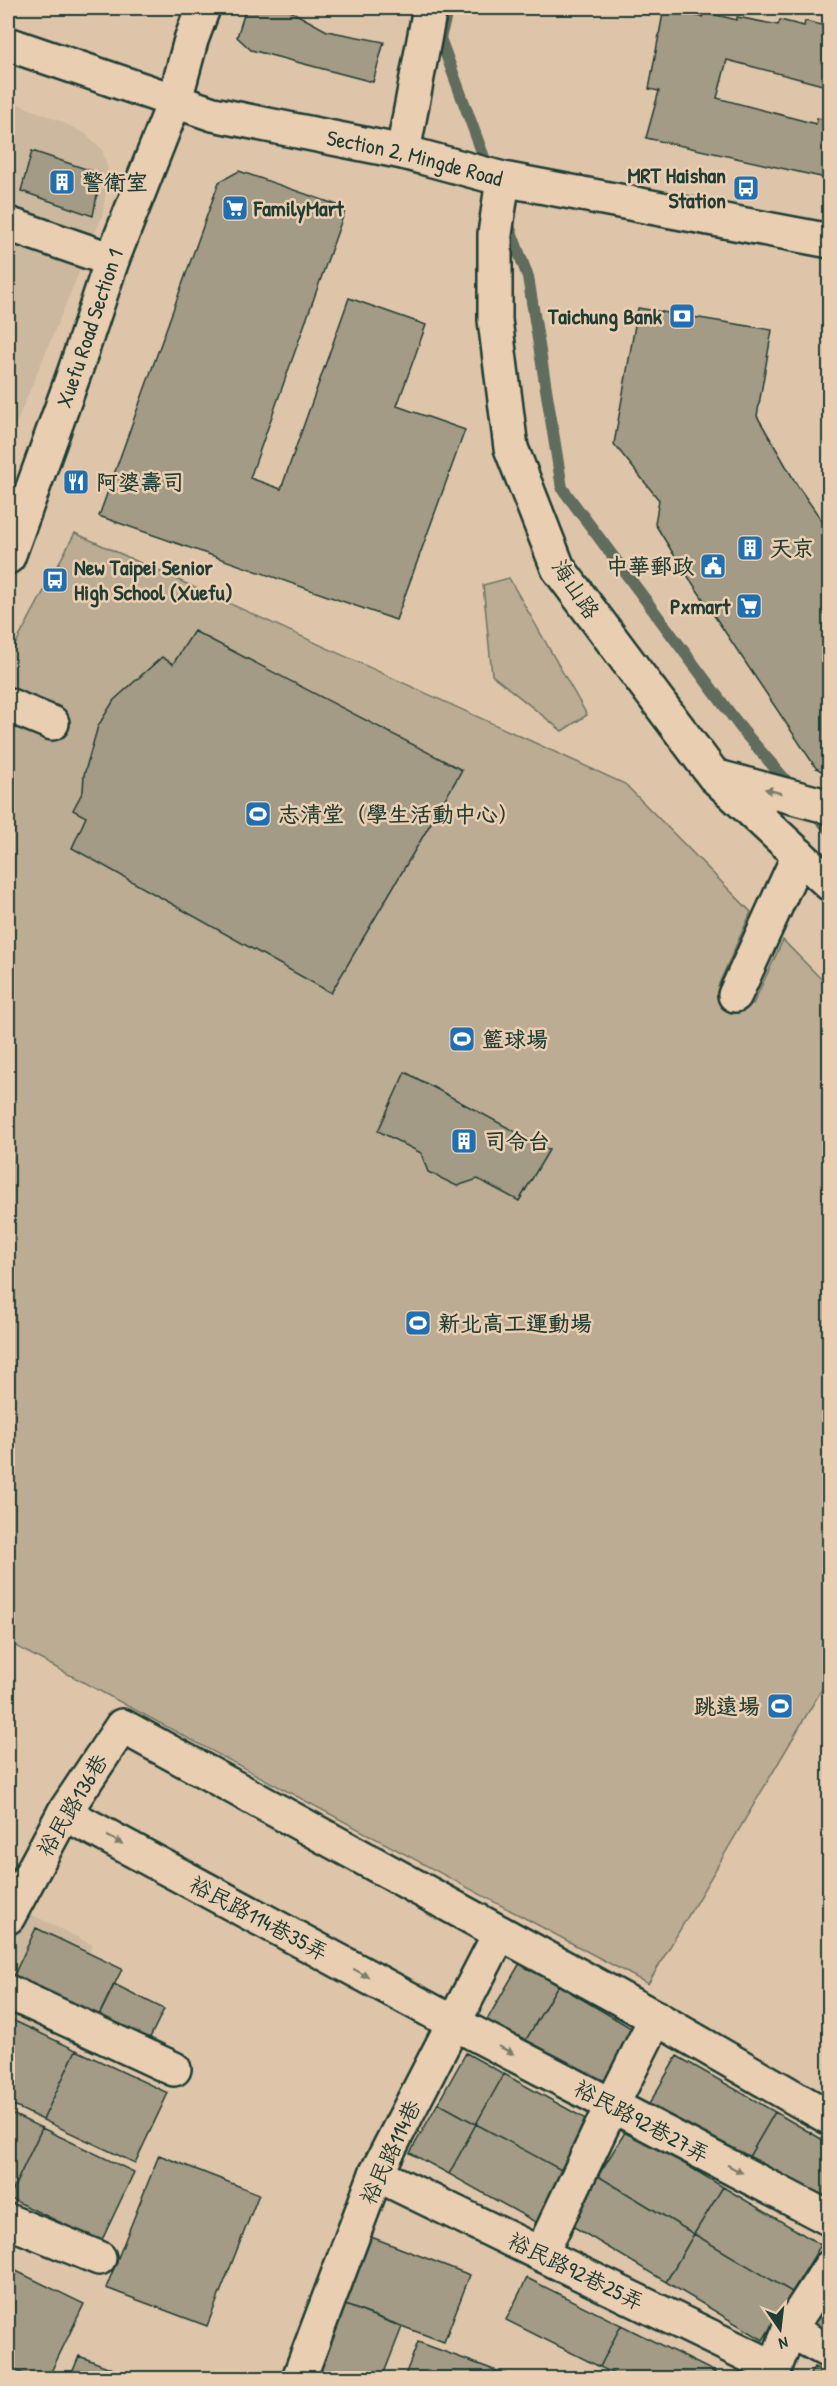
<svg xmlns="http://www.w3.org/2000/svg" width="837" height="2386" viewBox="0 0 837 2386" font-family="'Patrick Hand','LXGW WenKai TC',sans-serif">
	<rect width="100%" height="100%" fill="#dec5aa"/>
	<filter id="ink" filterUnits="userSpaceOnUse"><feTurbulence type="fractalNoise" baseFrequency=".0167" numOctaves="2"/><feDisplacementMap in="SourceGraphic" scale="12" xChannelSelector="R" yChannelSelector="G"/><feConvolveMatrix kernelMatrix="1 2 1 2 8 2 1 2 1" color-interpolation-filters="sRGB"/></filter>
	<g filter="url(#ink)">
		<path fill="#ccb89f" d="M8,100L58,120L86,134L102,149L109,173L102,217L8,443Z
			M8,1903L93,1945L8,2118Z"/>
		<path fill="#bbac93" stroke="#6d7464" stroke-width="1.5" d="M75,533L625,784L751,912L718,986L753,1004L783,940L829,987V1677L648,1984L8,1642V658Z
			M509,578L587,715L562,731L492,675L483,585Z"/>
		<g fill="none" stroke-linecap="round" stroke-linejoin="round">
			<path stroke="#606c5d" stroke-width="12" d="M448,8L440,38L489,171
				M506,218L528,277L562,488L744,732L794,790
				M812,810L830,830"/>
		</g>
		<path fill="#a39b85" stroke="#1f3d34" stroke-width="1.5" d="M246,8H285L327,31L384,42L373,82L251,50L237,37Z
			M359,8H384L382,14Z
			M664,8L702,17L704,12L737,20V17L778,25L780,20L804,26L805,21L830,27V87L727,60L717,98L816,124L817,118L830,121V179L646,138L659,91L649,89Z
			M32,151L101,174L93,216L21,191Z
			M239,171L346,208L250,478L281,489L349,298L426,325L397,406L465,430L396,620L99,516L219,182Z
			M638,308L772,330L757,416L797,485L830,532V776L816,768L679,563L655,524L659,500L614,444Z
			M194,631L462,770L331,993L72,848L86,817L73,810L83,791L84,775L98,726L114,700L162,657L173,664Z
			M405,1072L549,1150L519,1201L478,1179L457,1186L428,1172L421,1153L378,1131Z
			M36,1928L122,1969L91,2032L8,1988Z
			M520,1963L558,1985L523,2045L485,2023Z
			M114,1984L164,2009L141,2056L91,2032Z
			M558,1985L643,2035L609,2095L523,2045Z
			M8,2018L76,2050L43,2120L8,2103Z
			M76,2050L168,2093L135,2163L43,2120Z
			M466,2053L504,2074L476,2124L438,2103Z
			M677,2056L775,2112L746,2162L648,2106Z
			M504,2074L604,2129L576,2178L476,2124Z
			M438,2103L476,2124L449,2174L410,2153Z
			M8,2112L42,2128L9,2198H8Z
			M775,2112L830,2144V2211L746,2162Z
			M476,2124L576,2178L548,2229L449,2174Z
			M42,2128L134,2172L101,2242L9,2198Z
			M627,2129L723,2187L694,2234L598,2176Z
			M159,2155L259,2194L207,2326L106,2288Z
			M598,2176L694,2234L666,2282L569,2224Z
			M723,2187L821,2245L792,2292L694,2234Z
			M694,2234L792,2292L763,2340L666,2282Z
			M366,2235L470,2275L444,2342L340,2303Z
			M12,2269L84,2304L48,2378H32L8,2367V2279Z
			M527,2278L621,2325L600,2367L506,2320Z
			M830,2290V2339L808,2327Z
			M340,2303L402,2327L382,2378H310Z
			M621,2325L715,2372L712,2378H622L600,2367Z
			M418,2342L516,2378H404Z
			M79,2356L136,2378H70Z
			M814,2367L830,2375V2378H808Z"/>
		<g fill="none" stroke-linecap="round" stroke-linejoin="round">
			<defs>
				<g id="minor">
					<path id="s1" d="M8,44L213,114L403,152L503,179L830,241"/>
					<path d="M403,152L430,8"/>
					<path d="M503,179L495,234V320L511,448L558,568L714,776L830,884"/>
					<path d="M8,224L112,260"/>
					<path id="s2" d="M8,557L75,371L112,260L175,100L191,40L203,8"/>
					<path d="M8,705L52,723"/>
					<path d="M718,777L830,807"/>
					<path d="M735,995L799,855"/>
					<path d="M64,1813L454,2023L830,2219"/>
					<path d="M8,1917L64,1813L122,1726L656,2018L830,2118"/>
					<path d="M8,1992L174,2069"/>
					<path d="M376,2174L775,2368"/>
					<path d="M8,2221L99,2258"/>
					<path d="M541,2254L612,2105L656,2018"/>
					<path d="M789,2330L830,2352"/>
					<path d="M299,2378L376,2174L500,1933"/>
					<path d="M771,2378L789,2330L830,2267"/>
				</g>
			</defs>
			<use href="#minor" stroke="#1f3d34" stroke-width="38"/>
			<use href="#minor" stroke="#eaceb1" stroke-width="33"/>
		</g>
		<defs><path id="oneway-solid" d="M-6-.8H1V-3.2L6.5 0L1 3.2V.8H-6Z" transform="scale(1.5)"/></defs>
		<g fill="#7a7e6c">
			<use href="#oneway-solid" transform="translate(773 791) rotate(-165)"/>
			<use href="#oneway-solid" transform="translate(115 1840) rotate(28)"/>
			<use href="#oneway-solid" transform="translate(361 1973) rotate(28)"/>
			<use href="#oneway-solid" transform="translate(506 2050) rotate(27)"/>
			<use href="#oneway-solid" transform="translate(735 2169) rotate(28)"/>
		</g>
	</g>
	<defs>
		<symbol id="building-square" viewBox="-11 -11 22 22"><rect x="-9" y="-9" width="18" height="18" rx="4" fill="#1f6fb2" stroke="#eaceb1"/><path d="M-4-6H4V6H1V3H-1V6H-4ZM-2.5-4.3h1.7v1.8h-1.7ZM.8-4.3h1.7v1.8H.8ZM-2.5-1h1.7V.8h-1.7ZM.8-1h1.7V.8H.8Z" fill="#fff"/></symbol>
		<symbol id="bus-square" viewBox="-11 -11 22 22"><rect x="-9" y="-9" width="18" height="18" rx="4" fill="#1f6fb2" stroke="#eaceb1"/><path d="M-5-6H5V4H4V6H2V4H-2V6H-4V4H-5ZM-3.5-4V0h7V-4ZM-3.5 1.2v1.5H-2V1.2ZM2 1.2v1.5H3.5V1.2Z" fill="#fff"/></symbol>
		<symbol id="supermarket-square" viewBox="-11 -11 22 22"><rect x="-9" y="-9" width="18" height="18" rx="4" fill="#1f6fb2" stroke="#eaceb1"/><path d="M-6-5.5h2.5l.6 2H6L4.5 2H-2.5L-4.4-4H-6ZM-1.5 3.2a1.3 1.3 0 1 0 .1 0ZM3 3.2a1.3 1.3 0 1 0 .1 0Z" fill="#fff"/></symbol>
		<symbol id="bank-square" viewBox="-11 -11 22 22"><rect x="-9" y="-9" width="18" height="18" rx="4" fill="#1f6fb2" stroke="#eaceb1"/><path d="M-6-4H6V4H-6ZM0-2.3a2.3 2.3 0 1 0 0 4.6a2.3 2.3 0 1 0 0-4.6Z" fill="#fff"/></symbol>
		<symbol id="restaurant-square" viewBox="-11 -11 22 22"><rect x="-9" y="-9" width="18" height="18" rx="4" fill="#1f6fb2" stroke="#eaceb1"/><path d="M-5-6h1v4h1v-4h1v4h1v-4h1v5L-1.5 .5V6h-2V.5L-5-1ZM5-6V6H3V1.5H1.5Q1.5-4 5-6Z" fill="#fff"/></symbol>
		<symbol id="civic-square" viewBox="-11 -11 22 22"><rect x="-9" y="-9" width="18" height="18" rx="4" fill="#1f6fb2" stroke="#eaceb1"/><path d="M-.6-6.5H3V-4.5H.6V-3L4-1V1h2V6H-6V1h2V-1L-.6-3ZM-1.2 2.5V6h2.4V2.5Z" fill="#fff"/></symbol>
		<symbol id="stadium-square" viewBox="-11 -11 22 22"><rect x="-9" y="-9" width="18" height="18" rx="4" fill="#1f6fb2" stroke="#eaceb1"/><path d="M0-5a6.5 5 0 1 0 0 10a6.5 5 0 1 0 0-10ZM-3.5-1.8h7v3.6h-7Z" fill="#fff"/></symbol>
	</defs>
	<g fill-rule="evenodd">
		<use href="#building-square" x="47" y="167" width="30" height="30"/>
		<use href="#bus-square" x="731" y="173" width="30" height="30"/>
		<use href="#supermarket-square" x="220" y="193" width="30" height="30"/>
		<use href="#bank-square" x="667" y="301" width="30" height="30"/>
		<use href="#restaurant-square" x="61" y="467" width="30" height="30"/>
		<use href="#building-square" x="735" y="533" width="30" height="30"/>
		<use href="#civic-square" x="698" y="551" width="30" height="30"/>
		<use href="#bus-square" x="40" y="565" width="30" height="30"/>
		<use href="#supermarket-square" x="734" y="591" width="30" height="30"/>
		<use href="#stadium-square" x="243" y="799" width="30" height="30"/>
		<use href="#stadium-square" x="447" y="1024" width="30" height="30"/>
		<use href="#building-square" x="449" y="1126" width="30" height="30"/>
		<use href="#stadium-square" x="403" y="1308" width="30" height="30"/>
		<use href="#stadium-square" x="765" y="1691" width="30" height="30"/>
	</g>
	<g text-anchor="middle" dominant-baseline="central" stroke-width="5" stroke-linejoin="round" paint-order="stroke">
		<g font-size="22" fill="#1f3d34" stroke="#eaceb1">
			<text stroke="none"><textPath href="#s1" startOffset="423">Section 2, Mingde Road</textPath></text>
			<text stroke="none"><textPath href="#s2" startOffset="243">Xuefu Road Section 1</textPath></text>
			<text transform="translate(576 589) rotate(56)">海山路</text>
			<text transform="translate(72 1805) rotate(-59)">裕民路136巷</text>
			<text transform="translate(259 1918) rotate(28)">裕民路114巷35弄</text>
			<text transform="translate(642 2121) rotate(28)">裕民路92巷27弄</text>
			<text transform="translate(390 2152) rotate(-65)">裕民路114巷</text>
			<text transform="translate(576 2271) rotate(26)">裕民路92巷25弄</text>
		</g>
		<g font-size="22" font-weight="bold" fill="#1f3d34" stroke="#eaceb1" text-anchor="start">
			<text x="726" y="175" text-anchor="end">MRT Haishan<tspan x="726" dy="25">Station</tspan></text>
			<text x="82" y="182">警衛室</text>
			<text x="254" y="208">FamilyMart</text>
			<text x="662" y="316" text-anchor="end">Taichung Bank</text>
			<text x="96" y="482">阿婆壽司</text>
			<text x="770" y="548">天京</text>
			<text x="694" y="566" text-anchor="end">中華郵政</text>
			<text x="74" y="567">New Taipei Senior<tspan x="74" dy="25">High School (Xuefu)</tspan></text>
			<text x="730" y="606" text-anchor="end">Pxmart</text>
			<text x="278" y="814">志清堂（學生活動中心）</text>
			<text x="482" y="1039">籃球場</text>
			<text x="484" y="1141">司令台</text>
			<text x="438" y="1323">新北高工運動場</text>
			<text x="760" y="1706" text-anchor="end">跳遠場</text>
		</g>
	</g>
	<rect width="837" height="2386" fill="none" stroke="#eaceb1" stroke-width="30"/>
	<rect x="15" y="15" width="807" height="2356" fill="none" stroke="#1f3d34" stroke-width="2" filter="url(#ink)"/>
	<g transform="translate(780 2329) rotate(166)" stroke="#eaceb1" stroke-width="4.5" paint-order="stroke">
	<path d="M0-4.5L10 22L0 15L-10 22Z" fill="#1f3d34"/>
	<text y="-9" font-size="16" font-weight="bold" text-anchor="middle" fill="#1f3d34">N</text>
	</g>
</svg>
